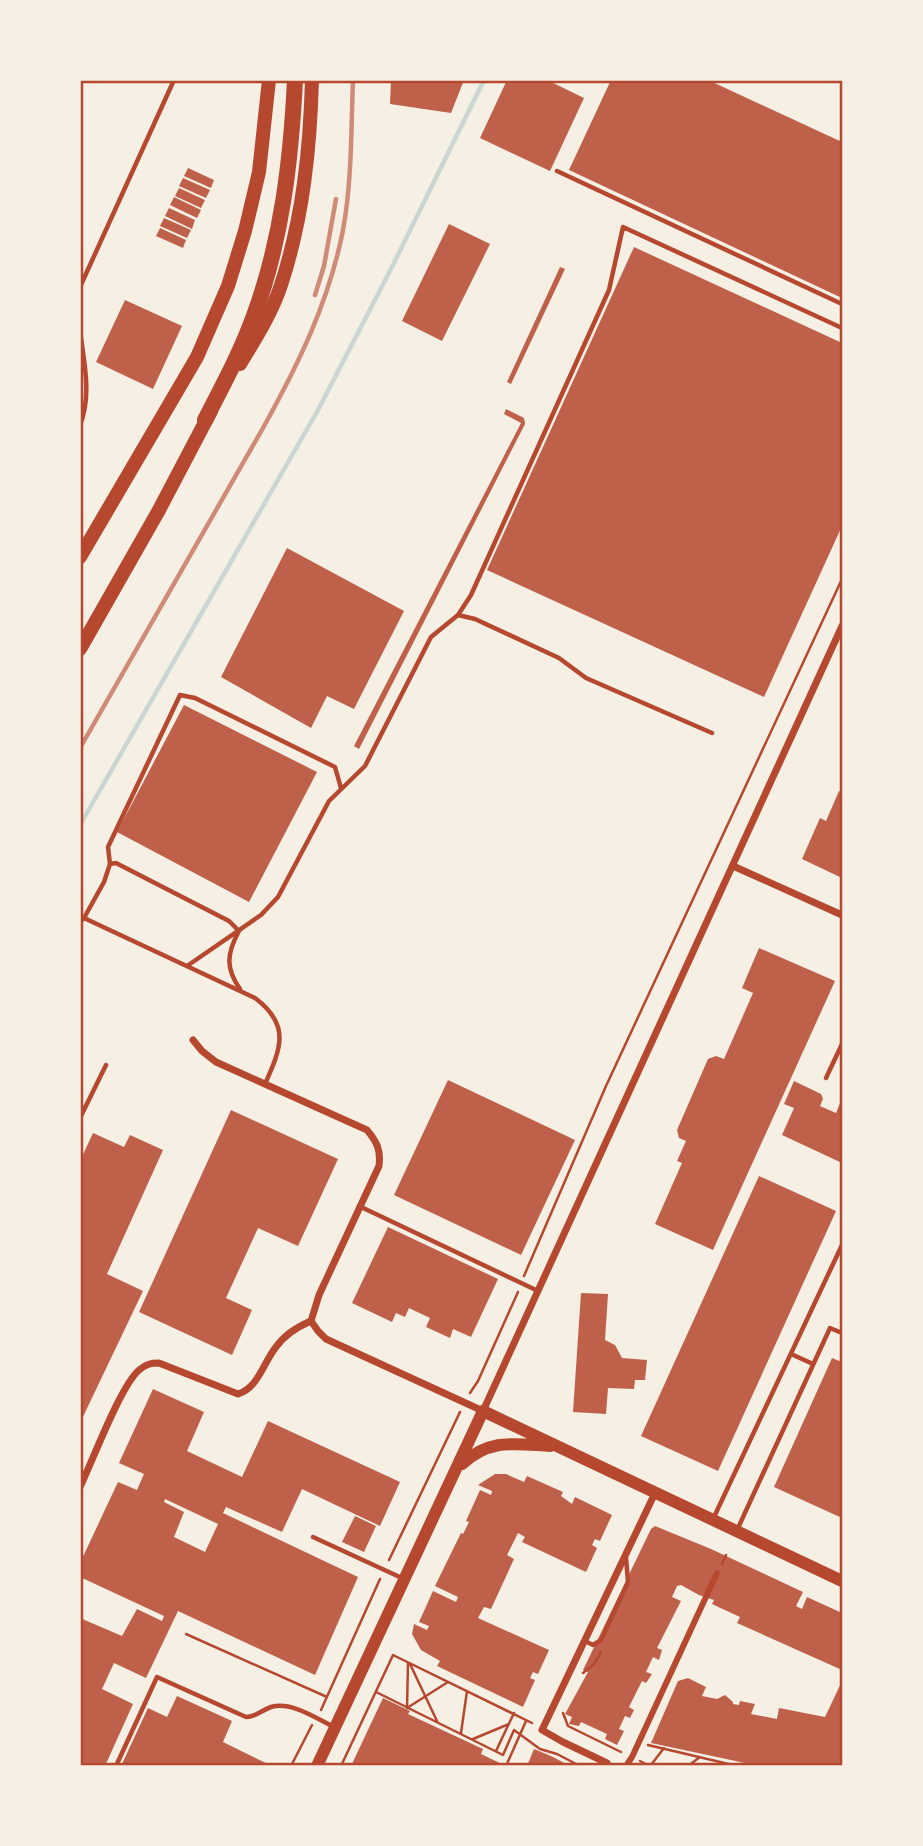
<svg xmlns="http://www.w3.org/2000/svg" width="923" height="1846" viewBox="0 0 923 1846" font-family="'DejaVu Sans',sans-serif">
	<rect width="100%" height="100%" fill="#f6efe4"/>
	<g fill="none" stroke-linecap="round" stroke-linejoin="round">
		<path stroke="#c9d6d2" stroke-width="4.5" d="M80,825L318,410L391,269L484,80"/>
	</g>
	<path fill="#bf614a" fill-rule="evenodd" d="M391,80H464L451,113L390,104Z
		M507,80H547L584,98L550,171L480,138Z
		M611,80H708L842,142V298L569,170Z
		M188,168L214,180L211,188L184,176Z
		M183,178L210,190L206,198L179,186Z
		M179,188L205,200L201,208L175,196Z
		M174,197L201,210L197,218L170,205Z
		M169,208L195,220L192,229L165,216Z
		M164,218L191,230L187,238L160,226Z
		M449,224L490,244L442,341L402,321Z
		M160,228L186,240L183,248L156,236Z
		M634,247L842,343V526L764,697L487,570Z
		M560,267L565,269L511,384L507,382Z
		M125,300L182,326L153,389L96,362Z
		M506,409L524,418L525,424L359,749L354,746L521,423L504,414Z
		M287,548L404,611L354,709L327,696L311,728L221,677Z
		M184,705L317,772L249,902L117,832Z
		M839,791L842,793V878L802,859L820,818L826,821Z
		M759,948L835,981L713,1250L655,1224L682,1163L677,1161L686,1141L679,1138L677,1130L708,1059L716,1056L724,1059L753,993L742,988Z
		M448,1080L575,1140L521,1255L394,1195Z
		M794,1081L821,1094L823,1099L820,1106L836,1113L842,1098V1163L782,1135L794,1108L784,1104Z
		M231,1110L338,1159L298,1246L258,1228L226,1298L252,1310L232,1355L139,1312Z
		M93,1133L124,1147L130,1135L163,1150L107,1274L143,1291L80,1423V1161Z
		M759,1176L836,1211L718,1471L641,1436Z
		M388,1227L498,1279L471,1337L453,1329L450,1338L426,1327L430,1318L409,1308L405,1317L396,1313L392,1322L352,1303Z
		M581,1293L608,1294L605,1340L615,1345L622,1358L647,1360L645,1380H635L634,1389L608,1388L606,1414L573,1412Z
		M832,1358L842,1362V1518L774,1487Z
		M153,1389L204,1412L187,1451L242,1477L268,1421L400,1482L380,1526L302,1489L282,1532L226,1507L223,1513L358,1577L315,1675L178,1611L146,1678L114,1663L102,1689L133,1704L105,1766H80V1618L122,1636L137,1609L162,1621L164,1616L80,1577V1563L118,1482L137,1490L144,1474L119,1463ZM165,1499L218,1524L205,1552L174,1537L184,1512L164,1502Z
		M495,1474H506L524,1482L527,1476L563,1492L561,1496L572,1504L575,1497L612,1515L600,1541L595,1539L592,1545L597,1548L586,1572L522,1542L525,1537L518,1533L507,1555L514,1559L491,1609L484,1607L478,1618L549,1650L538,1674L533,1672L530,1678L535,1680L523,1707L437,1666L440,1661L421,1650L412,1634L414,1624L427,1630L429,1626L419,1622L433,1591L456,1602L458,1597L435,1586L461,1533L463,1534L469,1522L466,1521L480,1490L491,1495L492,1491L478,1485Z
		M355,1516L376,1526L364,1552L342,1542Z
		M655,1526L711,1549L803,1592L796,1606L802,1609L807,1597L842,1613V1670L737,1623L740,1617L712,1604L714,1600L699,1595L681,1585L677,1586L672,1597L681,1601L657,1648L662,1650L659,1660L653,1657L646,1672L652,1674L646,1683L642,1681L629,1707L634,1710L630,1718L625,1716L619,1729L624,1731L617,1745L605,1739L607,1734L581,1722L579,1726L569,1724L572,1717L565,1714L588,1672L583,1670L651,1529Z
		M688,1678L706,1687L702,1696L717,1699L725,1695L733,1702V1704L739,1705L740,1701L755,1704L751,1714L777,1719L779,1708L825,1717L842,1681V1766H759L651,1743L678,1681Z
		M177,1696L232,1721L223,1742L272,1766H121L148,1708L167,1717Z
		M383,1698L410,1711L408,1714L483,1749L481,1754L506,1766H351Z
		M534,1749L551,1756L570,1766H527Z"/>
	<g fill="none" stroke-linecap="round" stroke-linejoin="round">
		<path stroke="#b5482f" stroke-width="2.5" d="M524,1276L606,1086L842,579
			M470,1393L478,1381L518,1292
			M389,1560L460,1412
			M722,1564L726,1555
			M186,1634L327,1697
			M410,1664L437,1721
			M583,1673L595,1663L601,1652
			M376,1692L503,1755L514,1730L540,1749L557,1754L580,1766
			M407,1708L448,1682
			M407,1708L408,1663
			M321,1710L380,1579
			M563,1713L568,1726L621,1752
			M461,1733L467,1691
			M473,1739L509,1724
			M648,1745L737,1766
			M496,1751L514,1713
			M640,1761L650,1766
			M651,1765L664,1748
			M291,1766L312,1725
			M341,1766L393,1655L532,1723
			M506,1766L526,1721
			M688,1766L700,1757"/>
		<path stroke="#b5482f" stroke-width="4.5" d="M557,171L842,304
			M80,287L174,80
			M80,331C84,361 92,396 80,425
			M458,615L475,619L559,658L586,678L712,733
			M110,864L108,847L180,695L195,698L335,767L341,788
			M84,918L104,882L110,864L116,863L229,921L239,931C227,953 225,968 240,989
			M80,922L84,918L255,998C291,1025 281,1048 265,1084
			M187,966L261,915L278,897L329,801L365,766L431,637L458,615L471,595L609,290L623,227L842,328
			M826,1078L842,1044
			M80,1118L106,1065
			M359,1206L538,1291
			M791,1354L813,1364
			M714,1517L842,1245
			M738,1528L830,1328L842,1333
			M313,1537L404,1579
			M585,1641L593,1645L601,1640L628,1582L626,1558
			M116,1766L157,1677L246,1717C256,1717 262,1710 271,1707C292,1701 317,1719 334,1727"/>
		<path stroke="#b5482f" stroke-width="6" d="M626,1766L632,1757L717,1573"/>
		<path stroke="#b5482f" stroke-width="7" d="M733,866L842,915
			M193,1040L202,1051L216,1062L367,1130C377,1142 381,1150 379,1166L319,1295L311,1321L318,1331L326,1339L483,1411L842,626
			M80,1487C93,1460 120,1387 139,1370C146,1364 151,1363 159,1363L238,1394C259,1387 263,1363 276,1347C285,1334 297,1327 311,1321
			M607,1763L563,1742L542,1730L655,1493"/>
		<path stroke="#b5482f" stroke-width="12" d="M462,1464C490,1438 515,1444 550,1446
			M317,1766L483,1411L842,1581"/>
		<path stroke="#b5482f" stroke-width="14" d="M240,364C256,338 273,311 282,282C303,216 310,150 312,80
			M80,557L197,357L228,286L245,231L259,172L269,80
			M80,649L159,510L211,411"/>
		<path stroke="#b5482f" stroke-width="16" d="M205,420C223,385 242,350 255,313C282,238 291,160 295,80"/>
		<path stroke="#cf8b77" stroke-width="4.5" d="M315,295L324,266L336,199
			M80,748L263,428C298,365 329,302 343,230C352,181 351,130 353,80"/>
	</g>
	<rect width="923" height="1846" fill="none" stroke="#f6efe4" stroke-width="164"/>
	<rect x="82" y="82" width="759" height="1682" fill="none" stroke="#b5482f" stroke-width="2.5"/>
</svg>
